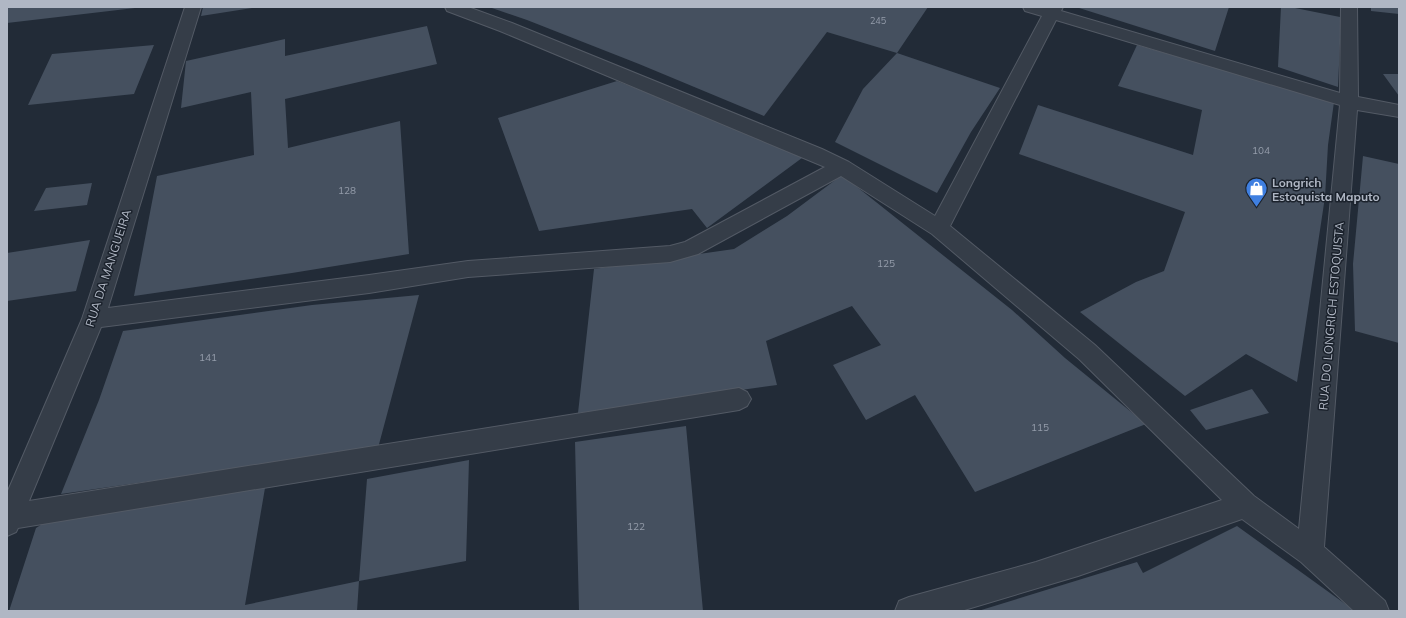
<svg xmlns="http://www.w3.org/2000/svg" width="1406" height="618" viewBox="0 0 1406 618" font-family="Mulish,sans-serif">
	<rect width="100%" height="100%" fill="#222b37"/>
	<path fill="#45505f" d="M7,7H135V8L7,23Z
		M203,7H252V8L201,16Z
		M489,7H928L897,53L827,32L764,116L639,64L527,20Z
		M1076,7H1229L1215,51Z
		M1281,7H1290L1340,17L1349,46L1340,43L1338,87L1278,67Z
		M1371,7H1399V14L1371,11Z
		M427,26L437,64L285,99L288,148L400,121L409,254L292,273L134,296L157,176L254,155L251,92L181,108L186,61L285,39V56Z
		M154,45L134,94L28,105L52,54Z
		M1137,45L1334,102L1328,145L1325,197L1297,382L1246,354L1185,396L1080,312L1136,282L1164,271L1185,212L1019,154L1038,105L1193,155L1202,110L1118,86Z
		M897,53L1000,88L971,132L937,193L835,142L863,89Z
		M1383,74H1399V96Z
		M617,81L806,155L707,228L692,209L539,231L498,118Z
		M1363,156L1399,164V343L1355,331L1353,264Z
		M842,175L1012,310L1065,358L1146,424L975,492L915,395L866,420L833,365L881,345L852,306L766,341L777,385L578,413L594,269L734,249L787,216Z
		M92,183L87,205L34,211L46,188Z
		M90,240L76,291L7,301V253Z
		M419,295L378,448L61,494L99,400L123,331L312,305Z
		M1252,389L1269,413L1206,430L1190,410Z
		M686,426L703,611H579L575,442Z
		M469,460L466,561L359,581L367,479Z
		M265,488L245,605L359,581L357,611H9L36,528L50,519L150,502Z
		M1237,526L1355,611H978L1137,562L1143,573Z"/>
	<g fill="none" stroke-linecap="round" stroke-linejoin="round">
		<defs>
			<path id="minor" d="M185,7H201L108,308L369,275L468,261L670,246L685,242L825,167L500,31L447,11L445,7H468L512,23L822,149L849,162L935,216L1042,16L1025,11L1023,7H1063L1061,11L1340,93L1341,7H1357L1358,97L1399,105V117L1357,110L1324,547L1385,601L1389,611H1354L1301,562L1242,519L1078,576L961,611H895L899,601L909,597L1036,562L1222,500L1079,359L932,234L841,176L698,254L670,262L468,277L369,293L101,327L29,501L739,388L747,392L751,399L747,406L739,410L18,528L16,532L7,536V493L82,319ZM1056,20L1340,105L1299,529L1254,496L1095,345L950,226Z"/>
		</defs>
		<use href="#minor" stroke="#535a65" stroke-width="2"/>
		<use href="#minor" fill="#353d48" fill-rule="evenodd"/>
	</g>
	<defs>
		<symbol id="shop-pin" viewBox="-11 -11 22 30"><path d="M0 17L-7.5 6A9.5 9.5 0 1 1 7.5 6Z" fill="#3f7fe0" stroke="#1b222c"/><path d="M-5-2.5h2.3a2.7 3.5 0 0 1 5.4 0H5L5.5 6h-11ZM-1.5-2.5h3a1.5 2.3 0 0 0-3 0Z" fill="#fff"/></symbol>
	</defs>
	<g fill-rule="evenodd">
		<use href="#shop-pin" x="1244" y="176" width="25" height="34"/>
	</g>
	<g text-anchor="middle" dominant-baseline="central" stroke-width="3" stroke-linejoin="round" paint-order="stroke">
		<g font-size="9" fill="#959dab">
			<text x="878" y="20">245</text>
		</g>
		<g font-size="10" fill="#959dab">
			<text x="1261" y="150">104</text>
			<text x="347" y="190">128</text>
			<text x="886" y="263">125</text>
			<text x="208" y="357">141</text>
			<text x="1040" y="427">115</text>
			<text x="636" y="526">122</text>
		</g>
		<g font-size="12" font-weight="bold" fill="#b0b7c4" stroke="#1b222c" text-anchor="start">
			<text x="1272" y="182">Longrich<tspan x="1272" dy="14">Estoquista Maputo</tspan></text>
		</g>
		<g font-size="12" fill="#b0b7c4" stroke="#1b222c">
			<text transform="translate(108 268) rotate(-72)">RUA DA MANGUEIRA</text>
			<text transform="translate(1331 316) rotate(-85)">RUA DO LONGRICH ESTOQUISTA</text>
		</g>
	</g>
	<rect width="1406" height="618" fill="none" stroke="#b0b7c4" stroke-width="16"/>
</svg>
